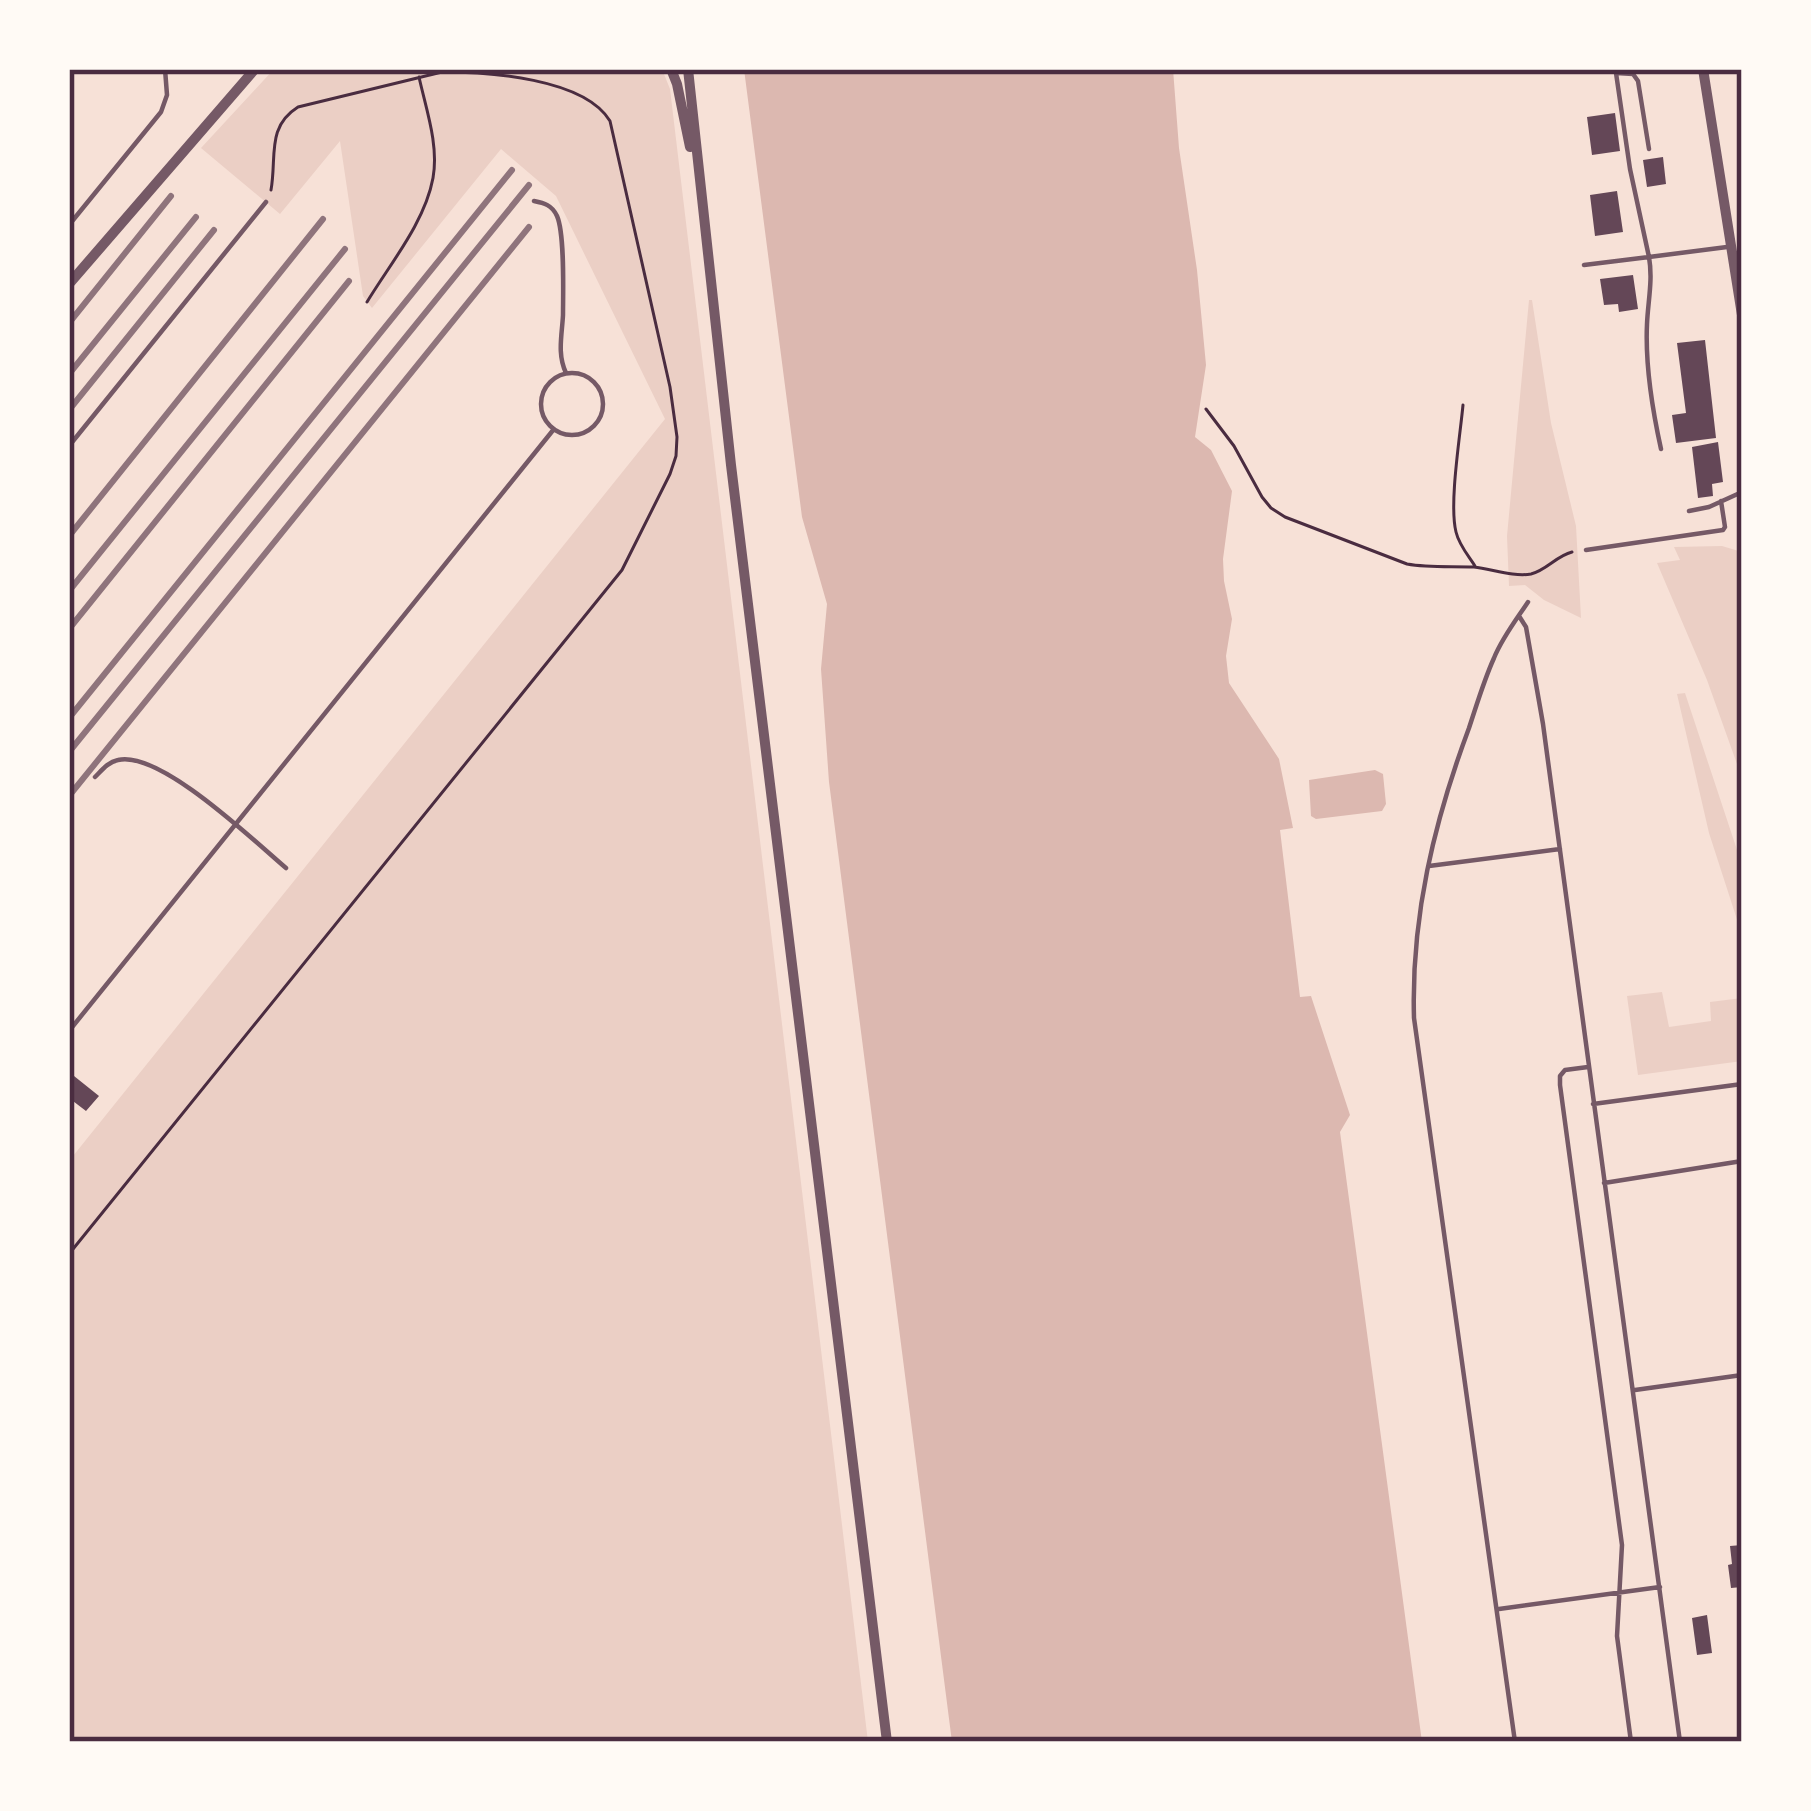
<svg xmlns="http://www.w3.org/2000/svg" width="1811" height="1811" viewBox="0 0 1811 1811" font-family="'Space Grotesk',sans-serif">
	<rect width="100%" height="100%" fill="#f7e1d7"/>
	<path fill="#ebcfc5" d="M274,69H662L670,89L868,1742H69V1161L665,419L556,196L501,149L372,308L363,296L340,141L280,214L201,148Z
		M1529,300H1532L1551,423L1576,526L1581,618L1544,600L1525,585L1509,586L1507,536Z
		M1722,546L1742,552V778L1707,680L1657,563L1680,560L1674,547Z
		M1685,693L1742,865V935L1709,833L1677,694Z
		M1662,992L1669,1027L1711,1021L1710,1002L1742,998V1061L1638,1075L1627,996Z"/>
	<path fill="#dcb8b0" d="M744,69H1173L1179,148L1197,270L1206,365L1195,437L1211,450L1232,491L1223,559L1224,581L1232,619L1226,656L1229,683L1279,759L1293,828L1280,830L1300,997L1311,996L1350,1115L1340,1132L1422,1742H952L829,782L821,669L827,604L802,517Z
		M1375,770L1383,774L1386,804L1382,811L1316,819L1311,816L1309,780Z"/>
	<path fill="#644757" d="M1615,113L1620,151L1592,155L1587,117Z
		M1663,157L1666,184L1647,187L1643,160Z
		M1617,191L1623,232L1595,236L1590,195Z
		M1633,275L1638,309L1619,312L1618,304L1604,305L1600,279Z
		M1705,340L1716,438L1676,443L1672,415L1686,413L1677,343Z
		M1718,442L1723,482L1712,484L1713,496L1698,498L1692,447Z
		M69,1072L99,1096L86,1111L69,1098Z
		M1742,1545V1587L1731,1588L1728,1565L1732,1564L1730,1546Z
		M1707,1615L1712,1653L1697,1655L1692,1618Z"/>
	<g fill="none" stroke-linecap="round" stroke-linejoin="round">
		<path stroke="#4a2c40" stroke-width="3" d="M271,190C277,157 266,127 298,107L442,72V69
			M367,302C390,264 425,222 433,178C439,145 426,109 419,77
			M1463,405C1460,437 1449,504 1456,532C1459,545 1468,555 1475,566
			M1206,409L1234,446L1262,497L1271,508L1285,517L1407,564C1429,568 1451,566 1474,567C1492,569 1513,577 1531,574C1547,570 1556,556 1572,552
			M69,1254L622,570L670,474L676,456L677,437L670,387L610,121C584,78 488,72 442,72"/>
		<path stroke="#755966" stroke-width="4.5" d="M1615,69L1616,73L1633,74L1638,81L1649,149
			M1616,73L1630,169L1649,257L1727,247
			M534,201C544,203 552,205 557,216C565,234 563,294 563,315C562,335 557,354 566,373
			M69,225L161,112L167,95L165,69
			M1584,265L1649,257C1653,280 1648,301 1647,324C1645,366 1652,408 1661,449
			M541 404a31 31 0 1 1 62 0a31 31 0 1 1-62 0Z
			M69,446L266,202
			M1689,511L1709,507L1742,492
			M1586,550L1723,530L1725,527L1721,501
			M1519,616L1526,627L1543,724L1680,1742
			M95,777C102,770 108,762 118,760C160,750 254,841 286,868
			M1429,866L1560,849
			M69,1031L554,429
			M1588,1067L1565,1070L1560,1076V1085L1622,1545L1617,1636L1631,1742
			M1593,1104L1742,1084
			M1604,1183L1742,1161
			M1635,1390L1742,1375
			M1499,1609L1660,1587
			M1515,1742L1414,1018C1411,917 1434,822 1469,728C1477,704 1484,680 1494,658C1502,638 1516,620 1528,602"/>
		<path stroke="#755966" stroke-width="10" d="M671,69L677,84L690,147
			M688,69L731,465L887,1742
			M1703,69L1742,315
			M69,284L255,69"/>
		<path stroke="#8f747c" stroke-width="6" d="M69,323L171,196
			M69,374L196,217
			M69,410L214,230
			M69,536L323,219
			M69,591L345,249
			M69,629L349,281
			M69,718L512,170
			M69,752L529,185
			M69,796L529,227"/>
	</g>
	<rect width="1811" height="1811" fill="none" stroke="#fffaf5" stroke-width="144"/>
	<rect x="72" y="72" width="1667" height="1667" fill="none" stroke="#4a2c40" stroke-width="4.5"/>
</svg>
